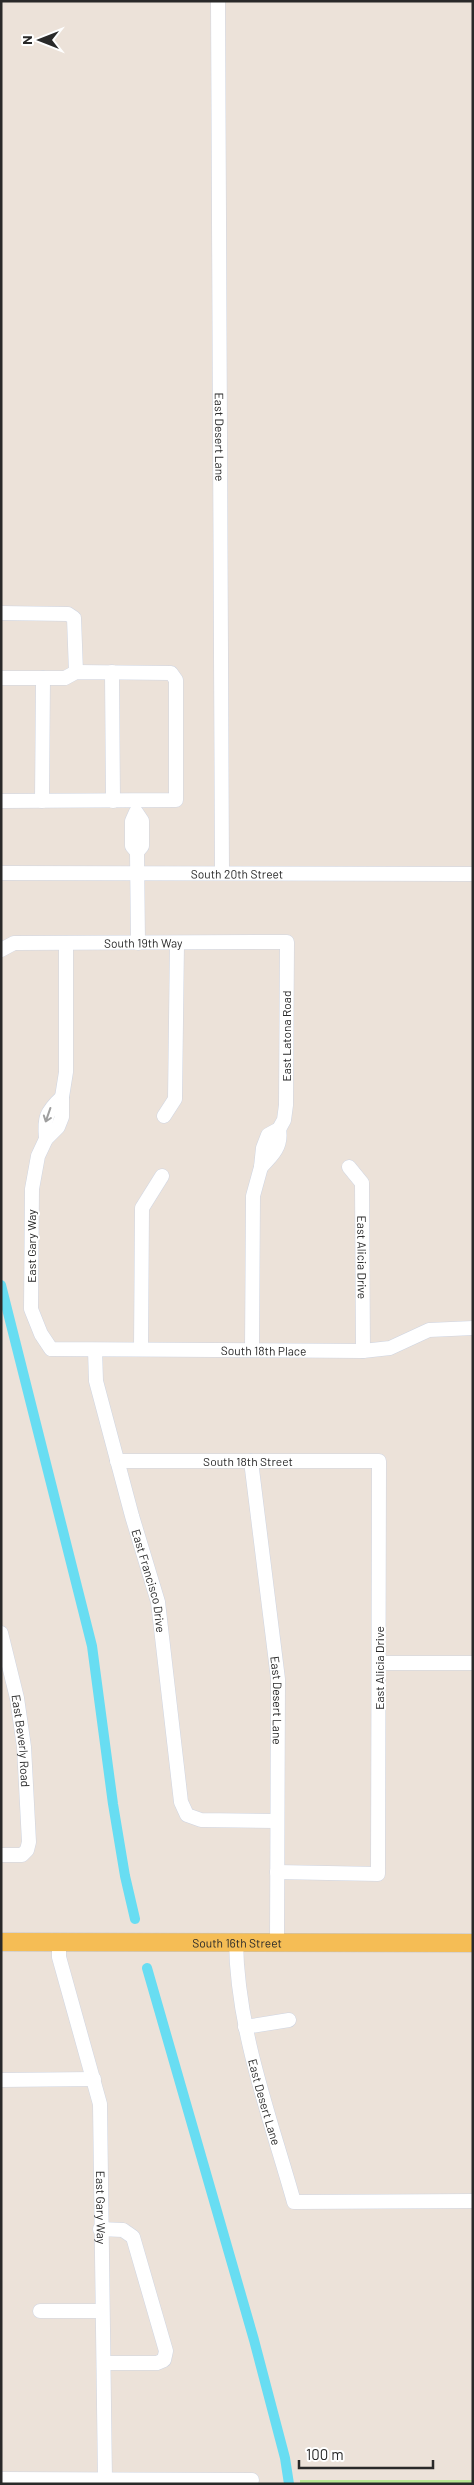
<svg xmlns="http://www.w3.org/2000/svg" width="474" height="2485" viewBox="0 0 474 2485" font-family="Barlow,sans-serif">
	<rect width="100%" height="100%" fill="#ece2d9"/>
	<path fill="#b8e593" d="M300,2480H473V2484H300Z"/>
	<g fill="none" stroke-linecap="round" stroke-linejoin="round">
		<path stroke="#68ddf2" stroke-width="10" d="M1,1285L92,1646L113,1804L125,1876L135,1919
			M147,1968L254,2340L285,2458L289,2484"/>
		<defs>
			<g id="minor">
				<path id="s1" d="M218,1L222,873"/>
				<path d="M1,613L68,614L74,618L76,672"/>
				<path d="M112,672L113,801"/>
				<path d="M1,678H65L76,672L171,673L176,680V800L1,801"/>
				<path d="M42,801L43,678"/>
				<path d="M137,852L142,846V821L136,812L132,821V846L137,852L138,943"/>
				<path id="s2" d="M1,873L473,874"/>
				<path id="s3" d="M66,943V1072L62,1097V1117L58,1127L46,1139L38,1156L32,1189L31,1309L41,1334L51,1349L363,1351L390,1348L429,1330L473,1328"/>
				<path id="s4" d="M1,950L14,943L287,942L286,1105L284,1120L279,1129L268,1135L263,1148L261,1167L253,1196L252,1350"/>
				<path d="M164,1116L175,1099L177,943"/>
				<path d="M46,1139C44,1118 46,1112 62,1097"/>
				<path d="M261,1167C273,1155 282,1146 279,1129"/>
				<path id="s5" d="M349,1167L362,1183L363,1351"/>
				<path d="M141,1349L142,1208L162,1176"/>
				<path id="s6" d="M95,1350L96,1381L132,1516L158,1602L181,1802L187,1815L201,1820L277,1821"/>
				<path id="s7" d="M117,1461H379L378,1874L277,1872"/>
				<path id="s8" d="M251,1461L278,1679L277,1941"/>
				<path id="s9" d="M1,1633L17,1698L24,1747L29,1842L27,1850L22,1855H1"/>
				<path d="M379,1663H473"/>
				<path id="s10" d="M236,1941C237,2030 270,2117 294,2202L473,2201"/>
				<path id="s11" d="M59,1942V1957L100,2104L105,2480"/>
				<path d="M245,2027L289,2020"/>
				<path d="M1,2080L94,2079"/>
				<path d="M100,2229L123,2230L133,2237L166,2351L164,2360L157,2363H104"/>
				<path d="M40,2311H102"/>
				<path d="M1,2479L252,2480"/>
			</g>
			<g id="major">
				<path id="s12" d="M1,1942L473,1943"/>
			</g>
		</defs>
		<use href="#minor" stroke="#cfd5e2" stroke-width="15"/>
		<use href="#major" stroke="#c3c3c3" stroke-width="19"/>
		<use href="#minor" stroke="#fff" stroke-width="14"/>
		<use href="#major" stroke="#f5bd55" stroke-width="18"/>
	</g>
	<defs><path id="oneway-shaft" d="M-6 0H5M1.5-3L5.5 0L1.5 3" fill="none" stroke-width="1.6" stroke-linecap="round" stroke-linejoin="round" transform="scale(1.25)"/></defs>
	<use stroke="#9f9f9f" href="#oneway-shaft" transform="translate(48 1115) rotate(109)"/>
	<g text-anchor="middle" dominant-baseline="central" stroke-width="4" stroke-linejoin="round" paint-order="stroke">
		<g font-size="12" fill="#292929" stroke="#fff">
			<text stroke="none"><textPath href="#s1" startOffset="436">East Desert Lane</textPath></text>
			<text stroke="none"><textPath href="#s2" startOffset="236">South 20th Street</textPath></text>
			<text stroke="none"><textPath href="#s4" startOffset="144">South 19th Way</textPath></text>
			<text transform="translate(286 1036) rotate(-90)">East Latona Road</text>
			<text transform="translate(31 1246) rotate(-90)">East Gary Way</text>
			<text stroke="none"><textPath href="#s5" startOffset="95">East Alicia Drive</textPath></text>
			<text stroke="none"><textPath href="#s3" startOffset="632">South 18th Place</textPath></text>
			<text stroke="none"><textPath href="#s7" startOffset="131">South 18th Street</textPath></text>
			<text stroke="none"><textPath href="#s6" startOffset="238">East Francisco Drive</textPath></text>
			<text transform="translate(379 1668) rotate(-90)">East Alicia Drive</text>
			<text stroke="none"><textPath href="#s8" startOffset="241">East Desert Lane</textPath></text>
			<text stroke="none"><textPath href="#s9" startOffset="110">East Beverly Road</textPath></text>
			<text stroke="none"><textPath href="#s12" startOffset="236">South 16th Street</textPath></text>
			<text stroke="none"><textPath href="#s10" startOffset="164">East Desert Lane</textPath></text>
			<text stroke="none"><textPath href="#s11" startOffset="271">East Gary Way</textPath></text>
		</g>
	</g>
	<rect width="474" height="2485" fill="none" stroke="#292929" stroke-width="5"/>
	<g transform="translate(40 40) rotate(270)" stroke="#ffffff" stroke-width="4" paint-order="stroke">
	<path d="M0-4L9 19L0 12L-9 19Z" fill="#292929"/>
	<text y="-8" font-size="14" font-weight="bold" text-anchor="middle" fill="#292929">N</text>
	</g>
	<path d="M299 2460v8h134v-8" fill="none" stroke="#292929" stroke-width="2.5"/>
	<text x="306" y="2460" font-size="15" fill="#292929" stroke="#ffffff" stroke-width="4" paint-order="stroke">100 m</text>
</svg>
